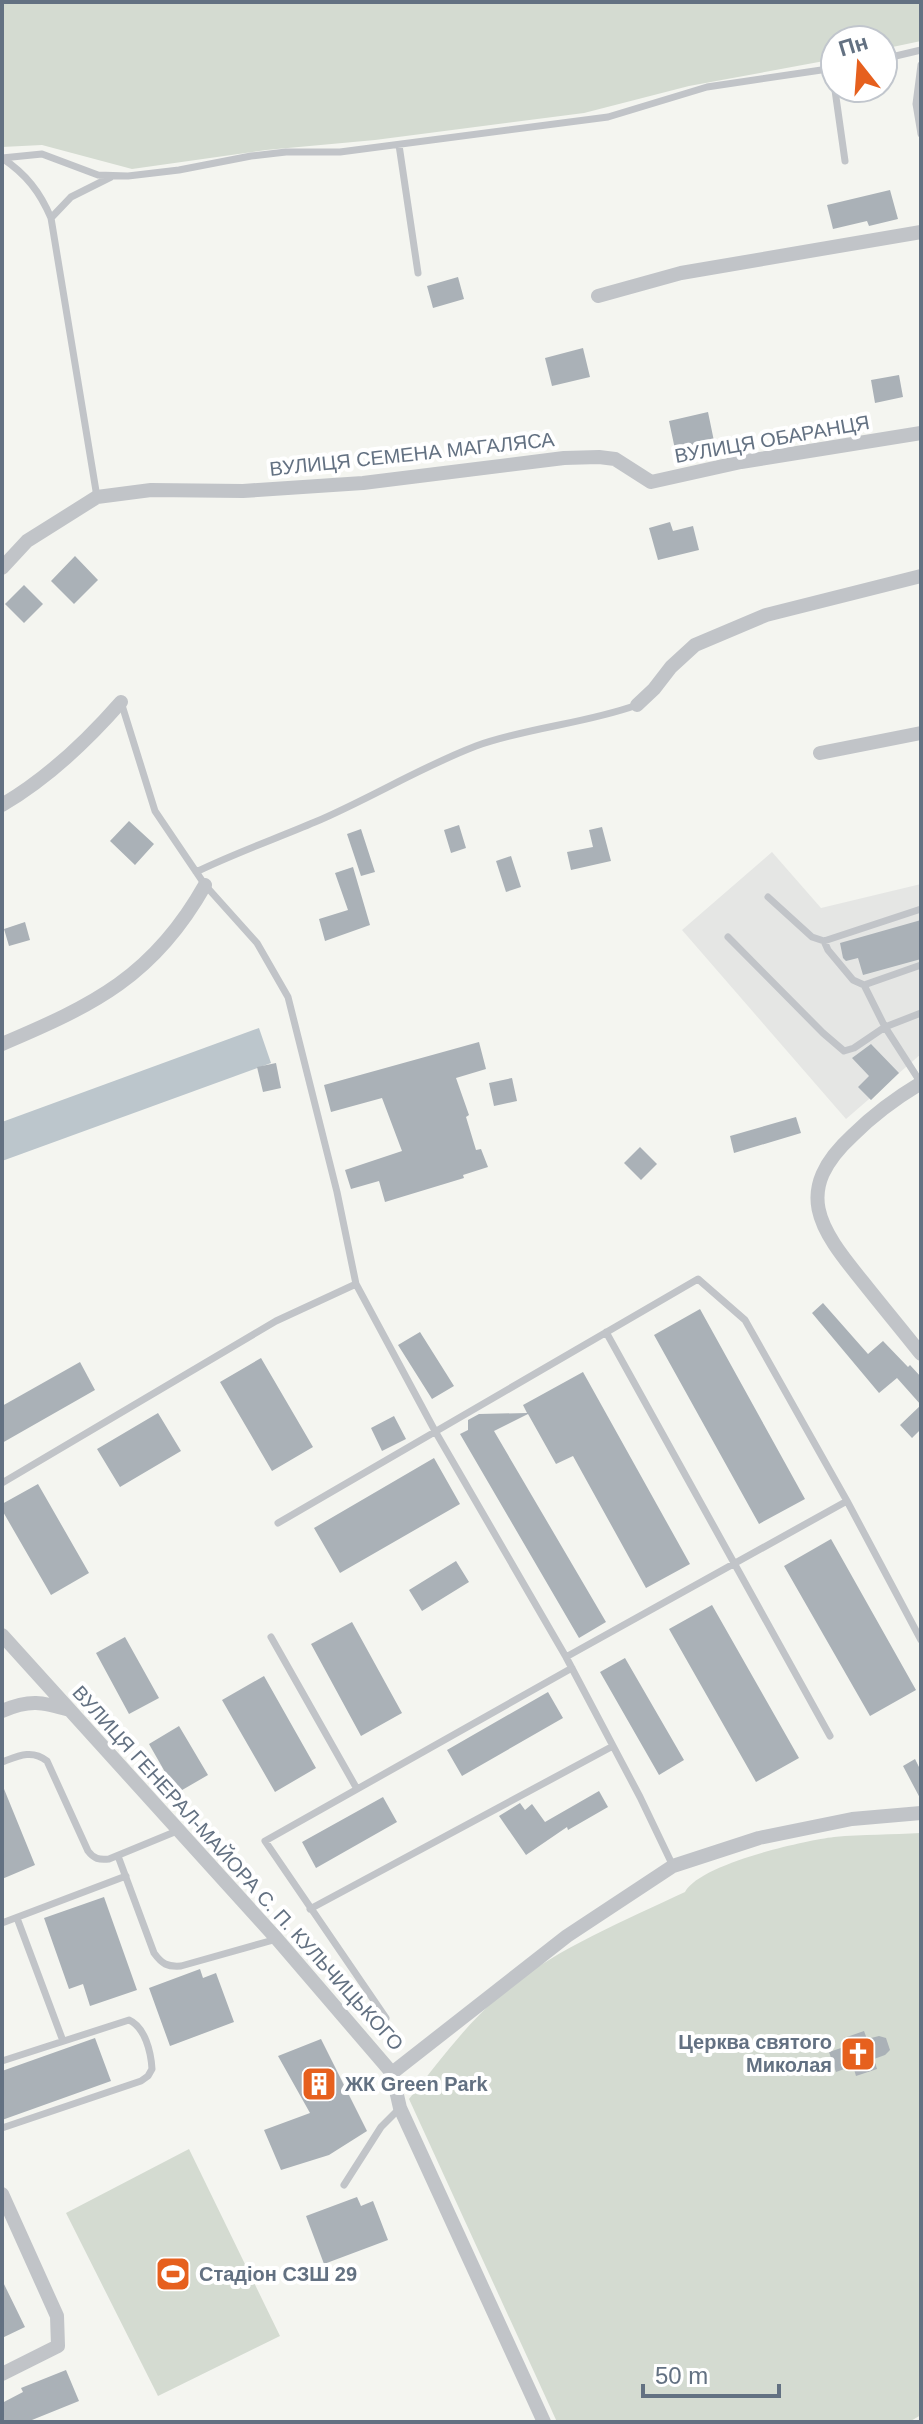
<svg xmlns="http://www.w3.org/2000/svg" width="923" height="2424" viewBox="0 0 923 2424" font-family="Helvetica,sans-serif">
	<rect width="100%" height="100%" fill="#f4f5f0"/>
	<path fill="#e5e6e4" d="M772,852L821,908L921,884V1054L846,1119L682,930Z"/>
	<path fill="#d4dbd1" d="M2,2H921V41L883,49V40H835V59L689,86L584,113L375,140L266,150L132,169L42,145L2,147Z
		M921,1833V2415L909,2422H557L409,2099C437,2064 464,2027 498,1997C548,1952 624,1921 685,1892C700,1864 802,1841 834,1837C863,1834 892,1835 921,1833Z
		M189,2149L280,2336L158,2396L66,2213Z"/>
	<path fill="#bcc6cc" d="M259,1028L271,1063L2,1161V1122Z"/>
	<path fill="#aab1b7" d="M890,190L898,219L869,226L867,221L833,229L827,205Z
		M458,277L464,299L433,308L427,286Z
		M583,348L590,377L552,386L545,358Z
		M899,375L903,397L875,403L871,380Z
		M708,412L715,446L676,454L669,421Z
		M670,522L673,531L693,526L699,550L658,560L649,528Z
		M75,556L98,580L74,604L51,581Z
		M24,585L43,604L24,623L5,604Z
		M129,821L154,844L135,865L110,841Z
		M459,825L466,848L451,853L444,830Z
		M602,827L611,861L571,870L567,852L593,847L589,830Z
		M361,829L375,872L361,876L347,834Z
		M511,856L521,887L506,892L496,861Z
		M353,867L370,925L325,941L319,919L348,910L335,873Z
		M921,920V959L863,975L858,958L846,961L843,958L840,943Z
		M25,922L30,940L9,946L4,929Z
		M479,1042L486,1069L456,1078L469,1115L466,1117L476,1150L481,1149L488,1167L463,1175L464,1178L385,1202L379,1181L351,1189L345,1170L402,1151L382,1098L331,1112L324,1085Z
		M871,1044L899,1073L871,1100L858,1087L869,1076L852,1058Z
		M276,1063L281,1088L263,1092L257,1067Z
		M512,1078L517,1101L494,1106L489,1083Z
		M796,1117L801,1133L734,1153L730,1136Z
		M640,1147L657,1164L641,1180L624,1163Z
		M823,1303L868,1354L883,1341L908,1367L910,1365L921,1377V1405L897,1378L879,1393L812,1313Z
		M700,1309L805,1499L759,1524L654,1335Z
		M420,1332L454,1386L432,1399L398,1345Z
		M261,1358L313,1447L272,1471L220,1382Z
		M80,1362L95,1390L2,1443V1406Z
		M583,1372L690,1564L646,1588L573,1456L556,1464L528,1414L494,1431L606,1622L579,1638L460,1434L468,1430V1420L479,1414L527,1413L523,1405Z
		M921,1405V1429L912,1438L900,1425Z
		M158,1413L181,1451L120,1487L97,1449Z
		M394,1416L406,1439L382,1451L371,1428Z
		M434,1458L460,1504L340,1573L314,1528Z
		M38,1484L89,1573L51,1595L2,1510V1504Z
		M831,1539L916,1690L870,1716L784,1566Z
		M456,1561L469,1582L422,1611L409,1590Z
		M712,1605L799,1758L756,1782L669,1629Z
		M352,1622L402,1713L361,1736L311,1644Z
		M125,1637L159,1698L129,1714L96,1653Z
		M625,1658L684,1760L659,1775L600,1672Z
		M264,1676L316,1768L275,1792L222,1700Z
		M548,1692L563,1718L462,1776L447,1750Z
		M179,1726L208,1775L177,1793L149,1744Z
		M915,1759L921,1771V1800L903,1766Z
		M2,1784L35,1865L2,1879Z
		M599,1791L608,1807L568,1830L567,1827L526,1855L499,1816L520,1803L525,1810L532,1804L545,1822Z
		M383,1797L397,1822L316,1868L302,1842Z
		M104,1897L137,1990L90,2006L83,1984L69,1989L44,1918Z
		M200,1969L203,1978L216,1973L234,2022L170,2046L149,1988Z
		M864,2031L867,2039L879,2036L886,2038L890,2050L885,2055L874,2059L877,2069L856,2076L853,2066L836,2072L829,2052L847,2046L844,2038Z
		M95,2038L111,2081L2,2120V2071Z
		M321,2039L367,2131L329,2155L281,2170L264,2130L310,2113L278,2056Z
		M357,2197L361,2206L373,2201L388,2240L324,2264L306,2216Z
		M2,2280L25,2327L2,2338Z
		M66,2370L79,2401L27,2422H2V2403L23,2392L21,2388Z"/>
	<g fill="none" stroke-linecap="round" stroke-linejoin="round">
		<path stroke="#c1c4c8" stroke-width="7" d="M883,59L921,50
			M921,65L916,104L921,134
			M832,69L845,161
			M399,145L418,273
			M2,158L42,154L98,175L128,176L179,170L251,156L286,152H340L608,117L707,87L835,68
			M2,158C26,174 40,192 51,218L97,497
			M51,218L71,197L111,177
			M121,702L155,811L205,885L257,943L288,997L337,1192L356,1284L435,1431L566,1657L640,1797L673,1866
			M196,872C235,853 275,839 315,822C369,799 421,767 476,746C529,727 584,724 637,705
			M768,897L812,937L824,941L921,909
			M728,937L823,1033L844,1051L854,1048L885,1027L921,1013
			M824,941L828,950L853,980L864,985L885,1027L921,1083
			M864,985L921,965
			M606,1332L830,1736
			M2,1483L276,1321L356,1284
			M278,1523L698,1279L745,1320L847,1501L921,1640
			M271,1637L357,1789
			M566,1657L847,1501
			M2,1762C18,1756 32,1749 47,1761L88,1851C94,1859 99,1860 109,1859L177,1831
			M118,1856L154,1953C162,1964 167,1967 181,1966L277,1939
			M310,1909L613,1746
			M17,1918L63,2041
			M2,1923L126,1876
			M386,2018L265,1841L572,1668
			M2,2061L129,2020C145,2027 151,2052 152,2069L148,2076L141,2081L2,2128
			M344,2185L381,2127L400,2108"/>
		<path stroke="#c1c4c8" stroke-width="14" d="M598,296L681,273L921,232
			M2,568L27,541L97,497L151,490L243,491L363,483L564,458L599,457L615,459L651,482L741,462L921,433
			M637,705L654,689L671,667L695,645L766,615L921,576
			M820,753L921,733
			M2,805C48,778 86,742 121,702
			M2,1044C94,1005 154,976 205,885
			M921,1083C896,1098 874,1114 853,1135C792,1191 819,1228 863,1282C882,1306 902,1330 921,1354
			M2,1635L277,1939L392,2073L567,1936L673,1866L759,1838L852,1819L921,1813
			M2,1711C30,1699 42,1702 70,1710
			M392,2073L400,2108L544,2422
			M2,2194L57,2316L58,2346L2,2374"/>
	</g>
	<defs>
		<symbol id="church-square" viewBox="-11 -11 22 22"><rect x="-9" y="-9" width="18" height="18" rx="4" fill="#e6601e" stroke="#fff"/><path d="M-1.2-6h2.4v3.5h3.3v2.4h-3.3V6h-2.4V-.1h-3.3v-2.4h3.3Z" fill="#fff"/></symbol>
		<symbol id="building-square" viewBox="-11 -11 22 22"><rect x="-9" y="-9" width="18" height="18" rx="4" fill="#e6601e" stroke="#fff"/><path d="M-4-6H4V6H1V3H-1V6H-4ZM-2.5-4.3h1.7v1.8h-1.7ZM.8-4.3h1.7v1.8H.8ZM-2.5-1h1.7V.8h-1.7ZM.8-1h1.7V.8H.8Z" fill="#fff"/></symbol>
		<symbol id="stadium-square" viewBox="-11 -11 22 22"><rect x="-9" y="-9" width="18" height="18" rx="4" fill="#e6601e" stroke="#fff"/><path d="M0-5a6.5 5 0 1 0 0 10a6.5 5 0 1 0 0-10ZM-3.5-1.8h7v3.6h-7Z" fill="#fff"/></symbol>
	</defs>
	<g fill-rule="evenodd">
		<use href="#church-square" x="838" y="2034" width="40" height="40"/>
		<use href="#building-square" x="299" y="2064" width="40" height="40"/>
		<use href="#stadium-square" x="153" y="2254" width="40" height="40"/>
	</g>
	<g text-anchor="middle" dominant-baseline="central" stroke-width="8" stroke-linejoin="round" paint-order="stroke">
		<g font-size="20" fill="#637182" stroke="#fff">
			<text transform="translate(772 439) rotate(-10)">ВУЛИЦЯ ОБАРАНЦЯ</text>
			<text transform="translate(412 454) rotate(-6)">ВУЛИЦЯ СЕМЕНА МАГАЛЯСА</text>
			<text transform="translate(238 1868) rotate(48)">ВУЛИЦЯ ГЕНЕРАЛ-МАЙОРА С. П. КУЛЬЧИЦЬКОГО</text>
		</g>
		<g font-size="20" font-weight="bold" fill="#637182" stroke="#fff" text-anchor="start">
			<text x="832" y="2042" text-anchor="end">Церква святого<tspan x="832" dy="23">Миколая</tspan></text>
			<text x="345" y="2084">ЖК Green Park</text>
			<text x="199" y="2274">Стадіон СЗШ 29</text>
		</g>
	</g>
	<rect width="923" height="2424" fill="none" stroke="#637182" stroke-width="8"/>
	<g transform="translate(859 64) rotate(343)"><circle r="38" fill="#ffffff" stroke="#c1c6cd" stroke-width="2"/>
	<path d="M0-6L14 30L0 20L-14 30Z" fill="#e6601e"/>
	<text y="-12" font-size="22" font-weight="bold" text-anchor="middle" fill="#637182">Пн</text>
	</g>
	<path d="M643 2384v12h136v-12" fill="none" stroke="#637182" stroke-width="4"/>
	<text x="655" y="2384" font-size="24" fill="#637182" stroke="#ffffff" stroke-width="6" paint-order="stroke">50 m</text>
</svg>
